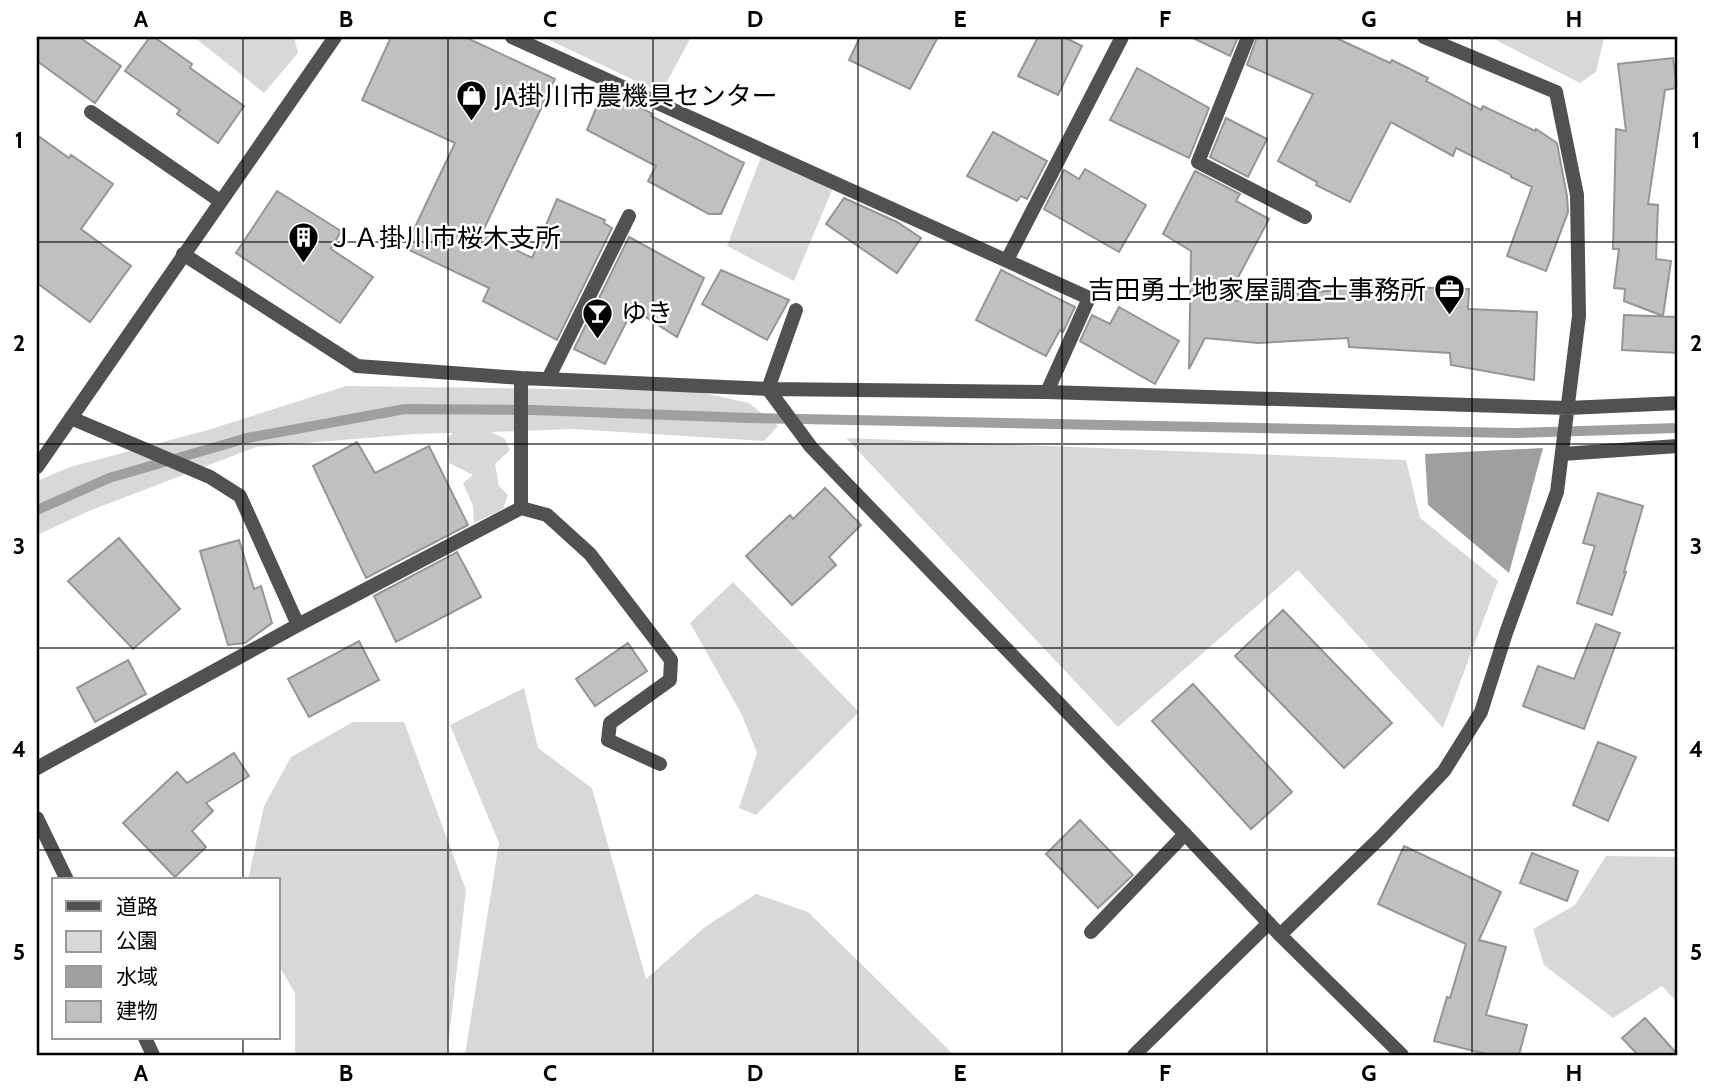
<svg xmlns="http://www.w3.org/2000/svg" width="1715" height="1092" viewBox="0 0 1715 1092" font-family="Cabin,'Noto Sans JP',sans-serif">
	<rect width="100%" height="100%" fill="#fff"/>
	<path fill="#d8d8d8" d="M194,37H294L298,53L264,93Z
		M543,37H691L661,93Z
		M1490,37H1601L1604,38L1596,72L1580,83Z
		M764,149L835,183L794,281L727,246Z
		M346,386L694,391L749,403L778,426L764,441L573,429L491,432L505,439L510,450L495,464L499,486L508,495L503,509L474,523L473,506L463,483L473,475L449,463L447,438L453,433L415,434L256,447L89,511L37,535V481L70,467L208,430Z
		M846,438L1406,460L1420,518L1498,581L1443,728L1298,570L1118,727Z
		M733,582L859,712L756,815L739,808L757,753L742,715L690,623Z
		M524,688L538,748L592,788L646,979L705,927L756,894L808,912L954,1055H465L499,843L450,725Z
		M353,722H404L466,890L447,1055H295V993L278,964V880H248L264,806L291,757Z
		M1606,856L1678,857V1003L1662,986L1613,1018L1544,965L1533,929L1575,905Z"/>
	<path fill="#9f9f9f" d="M1543,448L1509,573L1428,505L1425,454Z"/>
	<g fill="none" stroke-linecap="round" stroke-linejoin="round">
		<path stroke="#9f9f9f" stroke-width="10" d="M37,510L109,478L247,438L405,409L534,410L749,418L1514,433L1678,428"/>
	</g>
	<path fill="#c0c0c0" stroke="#959595" stroke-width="2" d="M37,37H79L121,66L95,103L37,61Z
		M150,37H154L192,64L190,68L244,106L218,143L177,114L180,110L125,71Z
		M391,37H465L555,79L482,233L532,258L557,199L605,220L604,223L612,228L557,340L483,301L489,288L405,248L455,143L362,100Z
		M860,37H938L910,89L849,60Z
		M1038,37H1064L1082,46L1058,95L1018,76Z
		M1191,37H1238L1230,56Z
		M1257,37H1334L1390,63L1392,60L1428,78L1426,81L1481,110L1483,106L1535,131L1536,129L1557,143L1567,196L1568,212L1546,271L1507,256L1532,187L1511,177V175L1456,148L1453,156L1391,122L1350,202L1316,185L1317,182L1278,161L1313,94L1247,65Z
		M1673,58L1677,88L1665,90L1648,204L1658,205L1656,259L1671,261L1663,316L1624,301L1625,289L1614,288L1619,249H1613L1616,129L1626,131L1618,64Z
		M1137,68L1209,108L1189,158L1110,120Z
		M604,89L653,114L651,116L744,163L721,214H709L648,181L656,166L587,130Z
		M1226,118L1267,139L1248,177L1210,157Z
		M993,132L1047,161L1027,199L1021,196L1017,201L967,176Z
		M37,135L69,158L71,155L113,184L81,229L131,266L90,322L37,283Z
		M1085,169L1146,205L1119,252L1044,209L1064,170L1079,179Z
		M1195,171L1240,194L1236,201L1269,219L1225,302L1344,289V285L1469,289L1468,309L1537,312L1534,380L1451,365L1450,353L1349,347L1348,338L1258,343L1205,338L1189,369L1191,251L1163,234Z
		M277,191L341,231L331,249L373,277L340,323L236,253Z
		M844,198L897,222L921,238L897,273L826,224Z
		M629,237L704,278L677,337L633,309L605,364L574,349Z
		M721,270L789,300L767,340L702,304Z
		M1001,270L1075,307L1063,332L1060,330L1046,356L976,320Z
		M1119,307L1179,341L1155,384L1080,341L1092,315L1110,324Z
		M1624,315L1678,317V353L1622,350Z
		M357,442L375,473L429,446L468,525L366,578L313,466Z
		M825,488L861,525L829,557L836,565L792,605L746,556L790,515L793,519Z
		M1598,493L1643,506L1624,572H1626L1612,615L1577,603L1595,546L1583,543Z
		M119,538L180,609L133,649L68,581Z
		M239,540L254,589L261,586L272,623L245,643L228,645L200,551Z
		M457,552L481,597L396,642L374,596Z
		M1283,610L1392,723L1344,768L1235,656Z
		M1596,624L1620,633L1584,729L1523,706L1538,666L1574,679Z
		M359,641L379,680L309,717L288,679Z
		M628,643L647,671L595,706L576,679Z
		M128,660L146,694L95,722L77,688Z
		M1193,684L1292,792L1251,829L1152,721Z
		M1598,742L1636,757L1608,821L1573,805Z
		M234,753L249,776L206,803L213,811L192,831L206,847L175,877L123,823L177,772L187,783Z
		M1080,820L1133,875L1098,908L1046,854Z
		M1404,846L1501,892L1479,940L1506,947L1486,1015L1527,1025L1519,1055H1490L1434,1041L1447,997L1450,998L1466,944L1378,904Z
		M1532,853L1578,871L1567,901L1520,883Z
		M1645,1018L1678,1055H1638L1622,1038Z"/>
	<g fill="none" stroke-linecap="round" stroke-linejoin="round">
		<path stroke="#515151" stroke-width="14" d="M512,37L1089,298L1047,392
			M1248,37L1198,162L1305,217
			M91,112L220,201
			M548,379L629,216
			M768,389L796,310
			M1562,454L1678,446
			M1091,932L1185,834"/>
		<path stroke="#515151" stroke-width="14" d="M183,254L357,366L521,378L768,389L1047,392L1568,408L1678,403
			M1007,260L1122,37
			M768,389L811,447L1185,834L1280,935L1402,1055
			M71,418L210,477L240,496L298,625
			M521,508L547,515L590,554L671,660L670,680L610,723L608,740L660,764
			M37,768L298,625L521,508V378
			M37,818L67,880
			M1280,935L1382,836L1444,771L1481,712L1506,633L1557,492L1579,316L1577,195L1556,92L1424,37
			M145,1038L153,1055
			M1134,1055L1269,923"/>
		<path stroke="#515151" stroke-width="14" d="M37,467L335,37"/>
	</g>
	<path fill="none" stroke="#000" stroke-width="2" stroke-opacity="0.55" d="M243,37V880M448,37V1055M653,37V1055M858,37V1055M1062,37V1055M1267,37V1055M1472,37V1055M37,242H1678M37,444H1678M37,648H1678M37,850H1678M243,1038V1055"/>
	<defs>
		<symbol id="shop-pin" viewBox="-11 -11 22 30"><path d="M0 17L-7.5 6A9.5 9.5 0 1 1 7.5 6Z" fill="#000" stroke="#fff"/><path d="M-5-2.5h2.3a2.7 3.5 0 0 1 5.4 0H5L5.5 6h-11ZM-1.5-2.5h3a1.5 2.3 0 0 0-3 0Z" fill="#fff"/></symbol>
		<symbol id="building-pin" viewBox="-11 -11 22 30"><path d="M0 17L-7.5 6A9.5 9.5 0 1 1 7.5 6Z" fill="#000" stroke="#fff"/><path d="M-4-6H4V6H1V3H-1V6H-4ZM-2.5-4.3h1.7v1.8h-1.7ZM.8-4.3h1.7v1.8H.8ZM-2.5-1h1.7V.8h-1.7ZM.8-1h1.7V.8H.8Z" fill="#fff"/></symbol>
		<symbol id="office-pin" viewBox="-11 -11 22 30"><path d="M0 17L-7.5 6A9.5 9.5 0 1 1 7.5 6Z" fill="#000" stroke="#fff"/><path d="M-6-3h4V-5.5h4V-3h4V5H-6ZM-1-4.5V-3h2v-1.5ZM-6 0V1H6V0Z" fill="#fff"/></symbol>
		<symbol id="bar-pin" viewBox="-11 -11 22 30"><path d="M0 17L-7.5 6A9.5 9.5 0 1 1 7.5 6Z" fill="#000" stroke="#fff"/><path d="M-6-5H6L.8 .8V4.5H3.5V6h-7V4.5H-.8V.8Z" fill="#fff"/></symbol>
	</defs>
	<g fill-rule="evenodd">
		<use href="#shop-pin" x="454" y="78" width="35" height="47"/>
		<use href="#building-pin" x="286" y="220" width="35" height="47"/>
		<use href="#office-pin" x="1432" y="272" width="35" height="47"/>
		<use href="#bar-pin" x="580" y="296" width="35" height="47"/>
	</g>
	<g text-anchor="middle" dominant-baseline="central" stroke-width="5" stroke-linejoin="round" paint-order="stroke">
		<g font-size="26" fill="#000" stroke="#fff" text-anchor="start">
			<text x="495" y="96">JA掛川市農機具センター</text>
			<text x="327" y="238">ＪＡ掛川市桜木支所</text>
			<text x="1426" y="290" text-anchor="end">吉田勇土地家屋調査士事務所</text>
			<text x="621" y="313">ゆき</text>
		</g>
	</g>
	<rect width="1715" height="1092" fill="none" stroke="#ffffff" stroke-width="77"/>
	<rect x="52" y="878" width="228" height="161" fill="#ffffff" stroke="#999999" stroke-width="2"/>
	<rect x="66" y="901" width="35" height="10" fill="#515151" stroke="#999999" stroke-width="2"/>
	<text x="116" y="914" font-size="21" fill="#000000">道路</text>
	<rect x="66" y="931" width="35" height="21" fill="#d8d8d8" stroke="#999999" stroke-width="2"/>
	<text x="116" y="948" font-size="21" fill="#000000">公園</text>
	<rect x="66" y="966" width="35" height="21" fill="#9f9f9f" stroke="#999999" stroke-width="2"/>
	<text x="116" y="984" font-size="21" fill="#000000">水域</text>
	<rect x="66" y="1001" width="35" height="21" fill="#c0c0c0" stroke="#999999" stroke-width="2"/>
	<text x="116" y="1018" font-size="21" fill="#000000">建物</text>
	<rect x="38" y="38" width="1638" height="1016" fill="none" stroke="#000" stroke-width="2.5"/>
	<g font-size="23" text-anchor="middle" font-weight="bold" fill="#000">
		<text x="141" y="27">A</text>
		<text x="346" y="27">B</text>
		<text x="550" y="27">C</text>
		<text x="755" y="27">D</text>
		<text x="960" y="27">E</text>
		<text x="1165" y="27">F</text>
		<text x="1369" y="27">G</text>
		<text x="1574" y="27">H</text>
		<text x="19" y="148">1</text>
		<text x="1696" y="148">1</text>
		<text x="19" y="351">2</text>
		<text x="1696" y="351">2</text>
		<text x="19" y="554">3</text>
		<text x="1696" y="554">3</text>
		<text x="19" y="757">4</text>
		<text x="1696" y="757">4</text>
		<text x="19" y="960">5</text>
		<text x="1696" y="960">5</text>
		<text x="141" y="1081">A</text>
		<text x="346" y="1081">B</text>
		<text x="550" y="1081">C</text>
		<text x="755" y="1081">D</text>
		<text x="960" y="1081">E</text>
		<text x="1165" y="1081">F</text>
		<text x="1369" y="1081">G</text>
		<text x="1574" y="1081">H</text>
	</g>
</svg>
